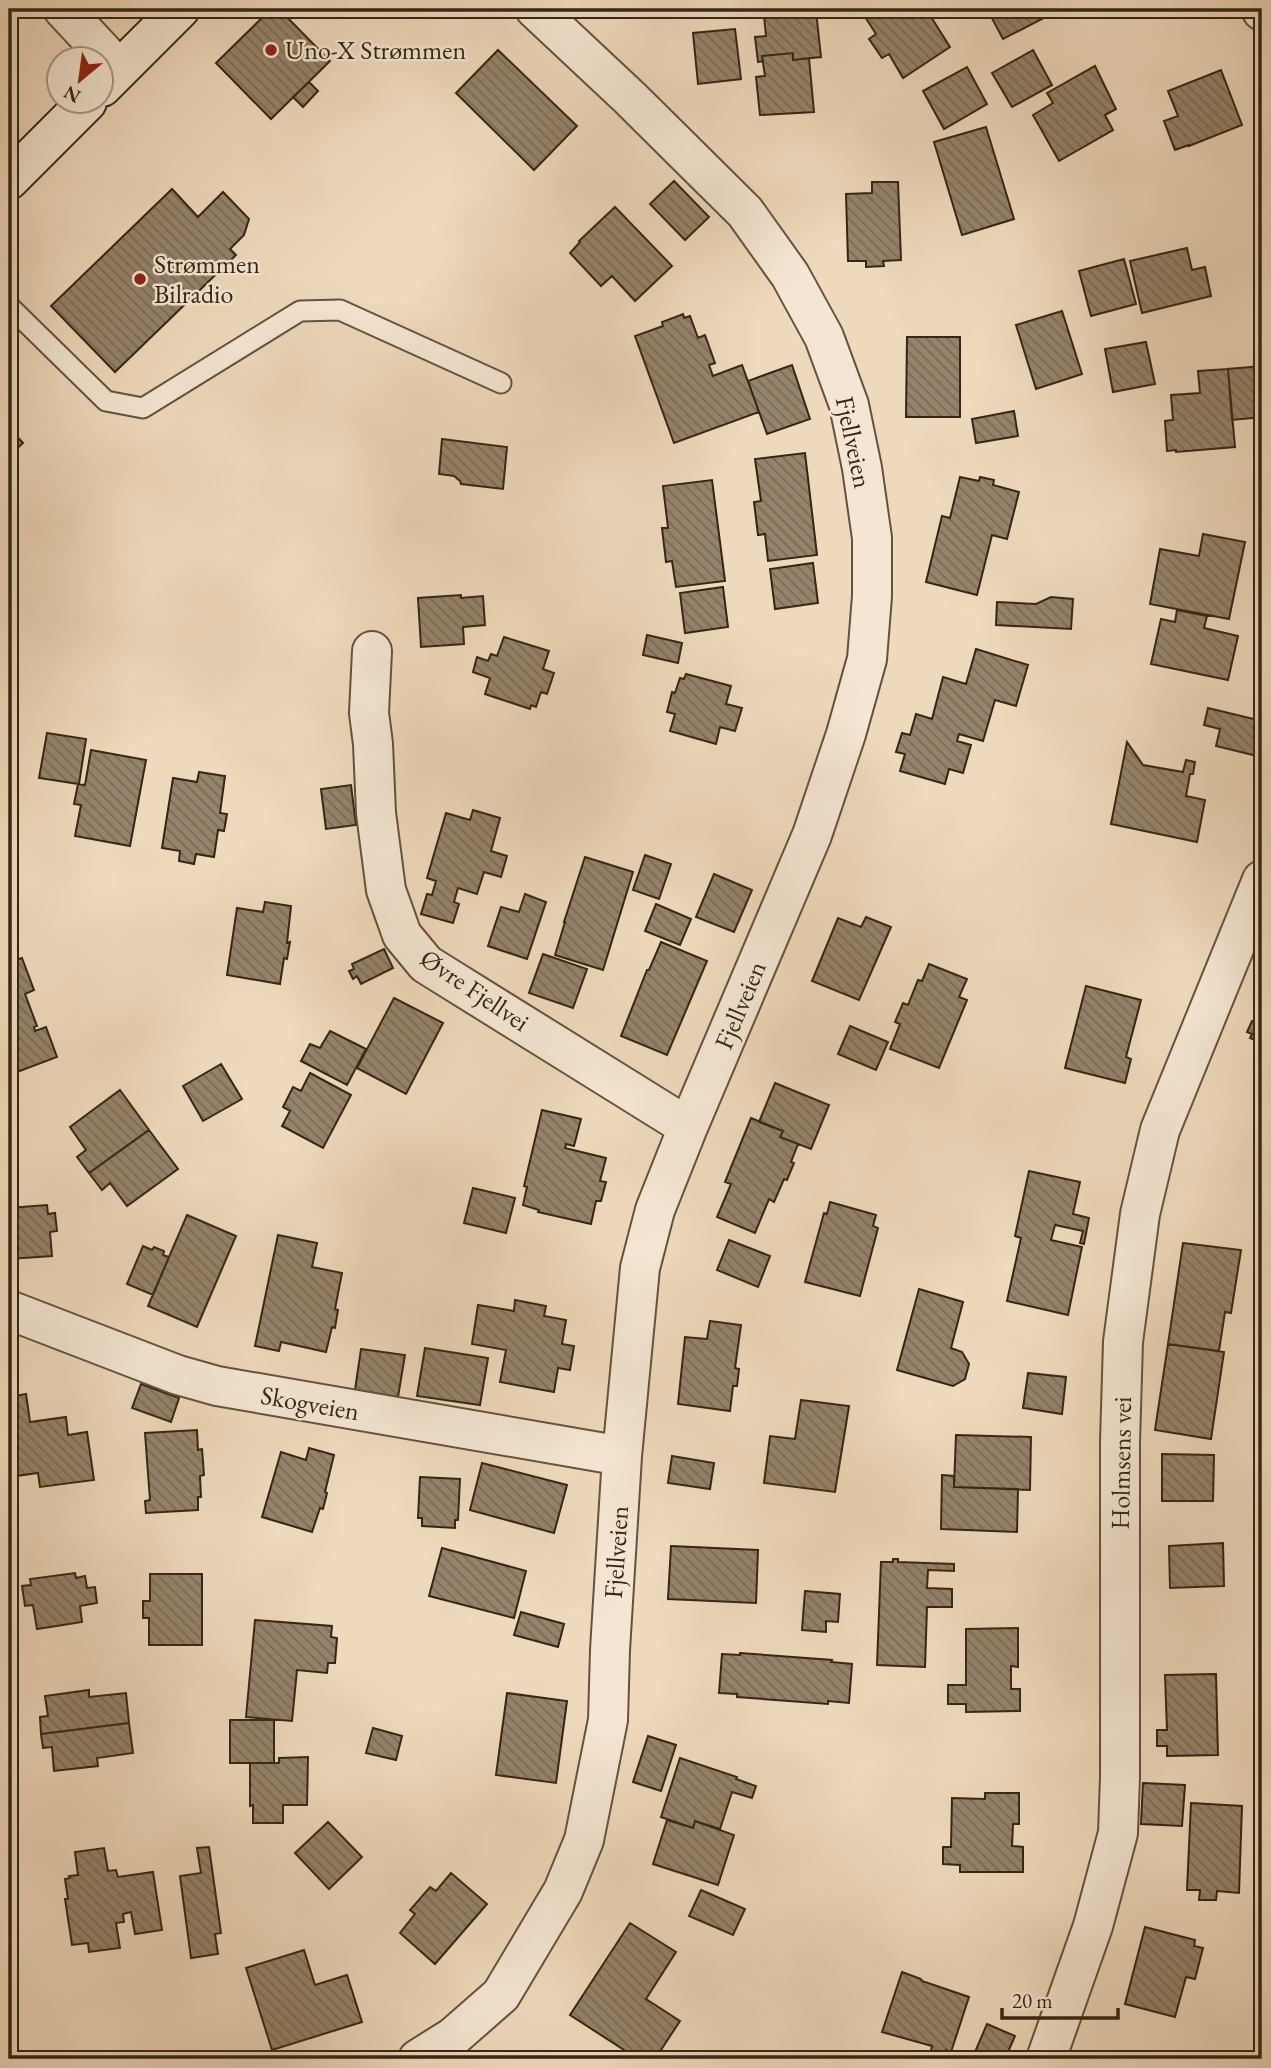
<svg xmlns="http://www.w3.org/2000/svg" width="1271" height="2068" viewBox="0 0 1271 2068" font-family="'EB Garamond',serif">
	<defs>
		<pattern id="building-back-hatch" width="6" height="6" patternUnits="userSpaceOnUse" patternTransform="scale(1.75)"><rect width="6" height="6" fill="#95836b"/><path d="M-1 5l2 2M0 0l6 6M5-1l2 2" fill="none" stroke="#7a6b57"/></pattern>
	</defs>
	<rect width="100%" height="100%" fill="#efd9bc"/>
	<filter id="stains"><feTurbulence type="fractalNoise" baseFrequency=".00286" numOctaves="4"/><feColorMatrix values="0 0 0 0 .2 0 0 0 0 .09 0 0 0 0 .02 0 0 0 .5 -.17"/></filter>
	<radialGradient id="worn" r=".72"><stop offset=".6" stop-color="#630" stop-opacity="0"/><stop offset="1" stop-color="#630" stop-opacity=".3"/></radialGradient>
	<path fill="url(#building-back-hatch)" stroke="#342614" stroke-width="2" d="M271,9H279L330,61L271,119L216,63Z
		M612,9H626L619,16Z
		M860,9H926L950,47L903,78L889,54L882,58L869,39L876,34Z
		M987,9H1061L1003,39Z
		M816,11L821,57L793,60V53L762,56L763,61L758,62L755,37L766,36L764,16Z
		M735,29L741,79L698,84L693,33Z
		M498,50L577,126L534,170L456,93Z
		M1033,50L1052,85L1012,107L992,73Z
		M793,53V60L809,58L814,112L760,115L756,77L765,76L762,56Z
		M1095,66L1116,109L1105,115L1113,130L1059,161L1033,115L1053,103L1047,93Z
		M967,67L987,104L944,129L923,91Z
		M1221,70L1242,125L1189,146V145L1175,150L1164,121L1178,116L1168,91Z
		M309,82L318,91L303,107L293,97Z
		M986,127L1014,219L962,235L934,142Z
		M674,181L709,217L685,240L650,204Z
		M872,182H898L901,260L883,261L884,266L866,267V261H848L846,194L872,193Z
		M172,189L198,217L223,192L249,219L244,235L230,249L236,255L115,372L51,306Z
		M615,207L672,266L635,301L612,276L601,286L570,253L580,242L579,241Z
		M1187,248L1192,270L1205,267L1211,296L1142,313L1130,261Z
		M1124,259L1136,304L1091,316L1079,271Z
		M1062,311L1082,374L1036,389L1016,325Z
		M683,314L684,318L690,316L698,338L705,335L715,363L709,365L713,376L742,365L759,412L674,443L635,336L663,326L662,322Z
		M907,337H960V417H906Z
		M1146,342L1155,384L1113,392L1105,349Z
		M792,365L810,419L767,434L748,381Z
		M1262,366V417L1232,420L1228,369Z
		M1228,369L1235,447L1176,452V450L1167,451L1165,421L1173,420L1171,395L1200,393L1198,371Z
		M1014,411L1018,436L976,443L972,419Z
		M9,428L23,443L9,456Z
		M442,439L507,447L503,489L461,484L460,481L454,476L439,474Z
		M805,453L817,555L768,561L765,534L758,535L754,502L761,501L755,459Z
		M960,477L979,481L980,477L994,480L993,485L1019,492L1007,539L992,535L977,595L926,582L942,516L950,518Z
		M712,480L725,581L676,587L672,561L666,562L662,528H668L663,486Z
		M1203,534L1245,542L1229,619L1150,604L1160,549L1199,556Z
		M813,563L818,603L775,609L770,569Z
		M723,587L728,627L685,633L680,593Z
		M461,595V598L483,596L485,625L463,627L464,644L421,647L418,598Z
		M1051,597L1073,599L1071,629L996,625L997,602L1036,604Z
		M1177,610L1207,616L1204,628L1238,636L1228,680L1151,664L1161,619L1175,622Z
		M647,635L682,643L678,663L643,655Z
		M504,637L549,651L543,669L554,673L547,694L541,692L536,707L531,705L530,709L485,694L490,678L473,672L477,657L488,661L491,654L497,656Z
		M976,649L1028,665L1016,706L995,700L983,741L959,734L957,741L971,745L963,773L949,769L945,784L900,771L905,754L896,752L902,733L910,735L916,714L932,719L943,677L966,684Z
		M686,674L731,686L726,704L742,708L735,731L720,727L716,744L670,731L675,714L667,712L672,692L675,693L680,678L684,679Z
		M1208,708L1262,721V734L1257,756L1216,746L1220,729L1204,725Z
		M47,733L86,739L79,784L39,778Z
		M1127,742L1143,765L1183,772L1186,760L1195,762L1193,774H1190L1186,796L1205,800L1197,842L1111,824Z
		M91,750L146,760L130,846L75,836L81,805L74,804L78,784L85,785Z
		M199,772L225,776L220,813L227,814L224,831L218,830L214,857L196,854L194,864L179,861L180,851L162,848L173,778L197,782Z
		M351,785L356,825L326,829L321,789Z
		M473,810L500,818L491,851L507,856L501,877L484,872L477,894L458,888L454,902L459,904L453,923L421,914L427,894L432,895L436,881L427,878L446,813L470,820Z
		M645,855L671,864L659,899L633,890Z
		M585,857L633,872L603,970L555,955L565,922H564Z
		M714,874L752,890L734,932L696,917Z
		M525,894L546,902L527,959L488,946L501,907L519,912Z
		M265,902L291,906L287,943L290,942L287,959L284,958L280,984L227,975L237,908L263,912Z
		M656,904L691,919L680,945L645,931Z
		M866,917L891,927L859,1000L812,981L838,918L861,927Z
		M661,942L707,961L667,1055L621,1036L647,970H649Z
		M384,949L393,968L361,984L357,976L353,979L349,971L354,969L352,964Z
		M543,954L587,969L573,1008L529,993Z
		M22,958L34,990L25,994L37,1026L34,1027L35,1031L46,1027L57,1057L9,1075V962Z
		M929,964L967,979L959,997L967,1000L939,1068L890,1049L900,1024L895,1022L903,1003L908,1005L918,980L922,981Z
		M1086,986L1141,1000L1126,1057L1131,1059L1125,1083L1065,1068Z
		M394,998L443,1023L406,1094L357,1068Z
		M1262,1006V1043L1250,1038L1252,1034L1247,1032L1252,1021L1256,1023Z
		M850,1026L888,1042L876,1070L838,1054Z
		M330,1031L366,1049L347,1085L301,1061L310,1044L320,1048Z
		M221,1064L242,1099L203,1121L183,1086Z
		M310,1073L351,1095L323,1148L282,1126L290,1111L283,1107L293,1087L301,1091Z
		M775,1083L829,1105L811,1149L780,1137L783,1131L759,1122Z
		M120,1090L149,1130L89,1173L77,1157L86,1150L70,1127Z
		M542,1110L581,1119L574,1146L566,1144L565,1148L606,1158L600,1181L606,1182L601,1201H596L591,1224L538,1212L539,1210L523,1205L527,1187L524,1186Z
		M751,1118L783,1131L780,1137L798,1144L791,1162L794,1163L787,1180L784,1179L774,1202L769,1199L755,1233L717,1217L731,1184L725,1182Z
		M149,1130L178,1169L127,1206L110,1183L102,1190L89,1173Z
		M1029,1171L1080,1182L1073,1214L1089,1218L1084,1244L1080,1243L1083,1231L1055,1225L1051,1240L1082,1247L1068,1315L1007,1301L1021,1238L1015,1236Z
		M473,1188L515,1198L506,1233L464,1223Z
		M830,1202L876,1215L873,1226L878,1228L860,1296L805,1282L824,1213L827,1214Z
		M47,1205L48,1214L55,1213L57,1231L50,1232L52,1256L9,1259V1208Z
		M187,1215L236,1236L197,1327L148,1306Z
		M278,1235L317,1243L312,1267L342,1273L335,1309L338,1310L335,1328L332,1327L326,1352L281,1342L279,1351L255,1346Z
		M729,1240L770,1256L758,1287L717,1270Z
		M1183,1243L1241,1250L1231,1313L1225,1312L1219,1351L1168,1344Z
		M143,1246L152,1250L154,1247L164,1251L163,1255L169,1257L153,1295L127,1284Z
		M919,1289L963,1302L951,1348L962,1352L969,1364L965,1379L953,1386L897,1370Z
		M515,1300L546,1306L544,1316L566,1320L562,1344L574,1346L570,1370L558,1368L554,1392L500,1382L506,1350L472,1344L478,1305L514,1311Z
		M710,1321L741,1325L735,1368L739,1369L737,1386H733L730,1411L678,1404L685,1337L707,1339Z
		M1168,1344L1224,1352L1211,1439L1155,1430Z
		M425,1348L488,1358L480,1405L417,1396Z
		M361,1349L405,1355L398,1397L355,1390Z
		M1028,1373L1066,1377L1062,1414L1023,1408Z
		M141,1384L179,1398L171,1422L132,1408Z
		M26,1394L30,1422L66,1417L68,1435L87,1432L94,1480L40,1487L38,1473L9,1477V1448L12,1447L9,1430V1397Z
		M801,1400L849,1406L835,1492L764,1483L770,1436L795,1439Z
		M197,1430L198,1450L202,1449L204,1475L200,1476L201,1497H198V1510L146,1513L145,1501L150,1500L145,1433Z
		M956,1435L1031,1437L1030,1490L954,1487Z
		M309,1448L334,1455L325,1492L327,1493L323,1509L320,1508L312,1532L262,1517L281,1452L306,1460Z
		M1162,1454L1214,1455L1213,1501H1162Z
		M672,1456L714,1463L710,1489L668,1483Z
		M482,1463L567,1485L554,1533L470,1510Z
		M942,1475L954,1476V1487L1018,1489L1017,1532L941,1529Z
		M420,1477L460,1479L458,1520H455V1528L422,1526V1518H418Z
		M1223,1543L1224,1586L1170,1588L1169,1546Z
		M671,1546L758,1550L756,1603L668,1599Z
		M442,1548L526,1571L514,1618L429,1596Z
		M893,1559H898V1562L954,1564V1571L928,1570L927,1588L952,1589V1607H927L925,1667L877,1665L881,1562H893Z
		M75,1573L76,1578L85,1576L87,1588L95,1587L97,1603L80,1606L82,1622L37,1629L33,1605L25,1606L22,1586L31,1585L30,1579Z
		M150,1574H202V1645H149V1618H143V1601H150Z
		M13,1587L15,1652L9,1653V1588Z
		M805,1591L840,1594L838,1622L826,1621V1632L802,1630Z
		M521,1612L564,1624L558,1647L514,1635Z
		M255,1620L332,1626L331,1637L337,1638L335,1663H328L327,1673L297,1670L292,1721L246,1717Z
		M1018,1628V1667L1011,1666V1689H1020V1711L966,1712V1704H948V1685H966V1629Z
		M740,1653L832,1660L831,1662L852,1664L849,1703L828,1701V1704L737,1697V1694L719,1693L722,1654L740,1655Z
		M1216,1674L1218,1755L1167,1756V1746H1157V1730H1167L1165,1675Z
		M89,1690V1697L126,1693L129,1723L41,1734L40,1717L48,1716L45,1696Z
		M507,1693L567,1701L556,1783L496,1775Z
		M230,1720H274V1763H230Z
		M129,1723L133,1753L97,1758L98,1766L54,1771L52,1747L43,1748L41,1734Z
		M373,1728L402,1736L396,1760L366,1753Z
		M648,1736L676,1745L661,1791L633,1782Z
		M308,1757L307,1805H283V1823H253V1805L250,1806V1763H279V1758Z
		M680,1758L737,1777L736,1779L756,1786L752,1798L732,1792L720,1829L695,1821L693,1828L661,1817Z
		M1143,1783L1185,1785L1182,1826L1141,1824Z
		M985,1793H1019V1824H1013L1012,1846L1023,1847V1872H960V1865L943,1864V1847H951L952,1798L985,1799Z
		M1191,1803L1242,1806L1239,1893L1217,1891L1216,1900H1199L1200,1890H1187Z
		M667,1820L693,1828L695,1821L734,1835L718,1885L653,1864Z
		M328,1822L362,1857L329,1889L295,1853Z
		M209,1847L221,1933L215,1934L218,1954L191,1958L180,1876L201,1873L197,1848Z
		M104,1848L108,1871L116,1870L118,1877L153,1872L162,1930L135,1934L131,1912L123,1914L124,1922L116,1923L120,1948L89,1952L88,1943L72,1945L65,1899H68L65,1879L70,1878L69,1876L78,1875L75,1852Z
		M451,1873L487,1904L435,1964L400,1933L415,1914L410,1910L430,1887L436,1891Z
		M701,1890L745,1909L733,1935L689,1916Z
		M630,1923L676,1952L646,1999L680,2021L655,2059H638L570,2015Z
		M1145,1927L1195,1940L1194,1946L1203,1948L1195,1979L1186,1977L1175,2017L1125,2004Z
		M304,1950L315,1985L347,1975L362,2022L272,2050L246,1968Z
		M902,1972L921,1979L922,1981L969,1997L951,2052L946,2050L944,2059L930,2055L932,2046L882,2032Z
		M987,2024L1015,2036L1005,2059H972Z"/>
	<g fill="none" stroke-linecap="round" stroke-linejoin="round">
		<defs>
			<path id="service" d="M9,306L106,401L143,408L300,311L340,310L501,383"/>
			<path id="minor" d="M63,9L119,69
				M1261,9L1262,11
				M372,651L369,713L373,744L376,813L386,890L402,935L426,964L688,1127
				M9,1310L178,1375L217,1386L622,1456
				M418,2059L453,2037L501,1995L563,1891L584,1840L608,1720L610,1650L622,1456L640,1268L655,1210L688,1127L812,835L846,734L867,659L872,596V538L862,468L849,405L824,337L790,275L745,212L630,98L535,9
				M1046,2059L1093,1926L1118,1833L1120,1777V1442L1123,1342L1140,1214L1160,1130L1262,880"/>
			<path id="secondary" d="M102,87L180,9
				M9,180L87,102"/>
		</defs>
		<use href="#service" stroke="#63533e" stroke-width="23"/>
		<use href="#minor" stroke="#63533e" stroke-width="42"/>
		<use href="#secondary" stroke="#342614" stroke-width="42"/>
		<use href="#service" stroke="#f5e6d3" stroke-width="19"/>
		<use href="#minor" stroke="#f5e6d3" stroke-width="38"/>
		<use href="#secondary" stroke="#f5e6d3" stroke-width="38"/>
	</g>
	<g fill="#8f2418" stroke="#f5e6d3" stroke-width="2.5">
		<circle cx="271" cy="50" r="7"/>
		<circle cx="140" cy="279" r="7"/>
	</g>
	<g text-anchor="middle" dominant-baseline="central" stroke-width="5" stroke-linejoin="round" paint-order="stroke">
		<g font-size="26" fill="#342614" stroke="#f5e6d3" text-anchor="start">
			<text x="285" y="50">Uno-X Strømmen</text>
			<text x="154" y="264">Strømmen<tspan x="154" dy="30">Bilradio</tspan></text>
		</g>
		<g font-size="26" fill="#342614" stroke="#f5e6d3">
			<text transform="translate(854 442) rotate(78)">Fjellveien</text>
			<text transform="translate(475 990) rotate(34)">Øvre Fjellvei</text>
			<text transform="translate(740 1005) rotate(-67)">Fjellveien</text>
			<text transform="translate(310 1403) rotate(10)">Skogveien</text>
			<text transform="translate(1121 1463) rotate(-89)">Holmsens vei</text>
			<text transform="translate(616 1552) rotate(-86)">Fjellveien</text>
		</g>
	</g>
	<rect width="1271" height="2068" fill="none" stroke="#efd9bc" stroke-width="35"/>
	<rect x="10" y="10" width="1250" height="2047" fill="none" stroke="#342614" stroke-width="3.5"/>
	<rect x="18" y="18" width="1236" height="2033" fill="none" stroke="#342614" stroke-width="2"/>
	<g transform="translate(80 80) rotate(209)"><circle r="33" fill="#f5e6d3" stroke="#a89987" stroke-width="2"/>
	<path d="M0-5L12 26L0 18L-12 26Z" fill="#8f2418"/>
	<text y="-10" font-size="19" font-weight="bold" text-anchor="middle" fill="#342614">N</text>
	</g>
	<path d="M1002 2008v10h116v-10" fill="none" stroke="#342614" stroke-width="3.5"/>
	<text x="1012" y="2008" font-size="21" fill="#342614" stroke="#f5e6d3" stroke-width="5" paint-order="stroke">20 m</text>
	<rect width="100%" height="100%" filter="url(#stains)"/>
	<rect width="100%" height="100%" fill="url(#worn)"/>
</svg>
